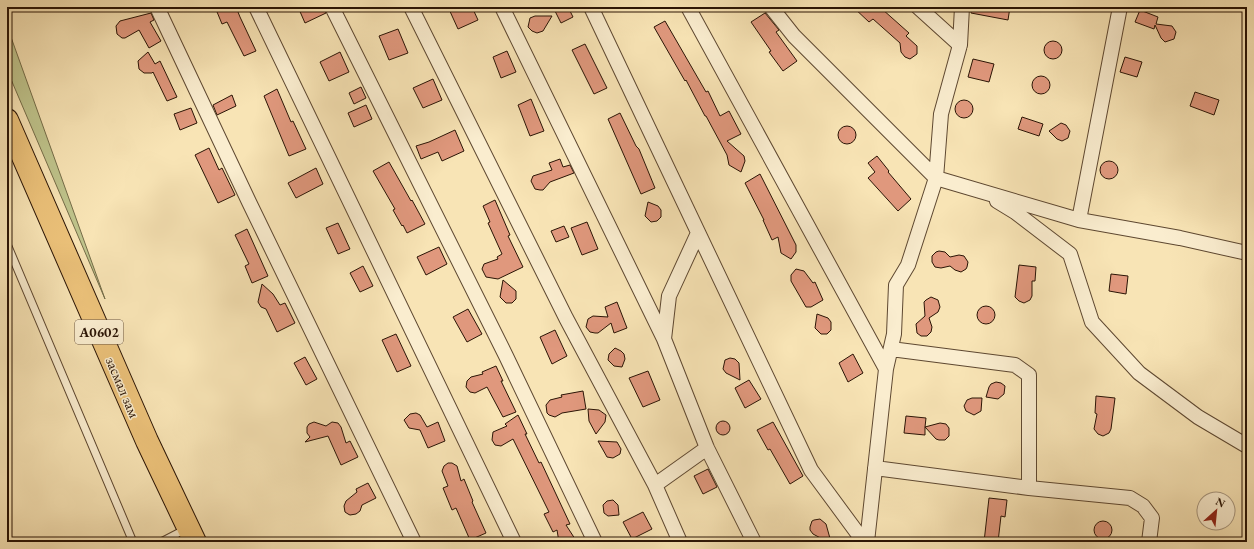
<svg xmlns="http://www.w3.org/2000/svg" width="1254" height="549" viewBox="0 0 1254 549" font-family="'EB Garamond',serif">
	<rect width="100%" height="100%" fill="#f8e4b5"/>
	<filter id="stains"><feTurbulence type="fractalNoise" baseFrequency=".005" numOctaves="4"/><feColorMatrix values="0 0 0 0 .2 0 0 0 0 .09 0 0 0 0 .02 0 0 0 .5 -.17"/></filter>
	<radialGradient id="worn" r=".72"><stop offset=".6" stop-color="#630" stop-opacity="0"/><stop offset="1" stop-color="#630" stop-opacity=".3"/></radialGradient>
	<path fill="#bfc48c" stroke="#746c48" d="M7,26L105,299L7,70Z"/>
	<path fill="#e0987d" stroke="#2a1405" d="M215,7H236L240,17L256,51L244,56L227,22L222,24Z
		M298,7H324L326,13L305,23Z
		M448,7H472L478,20L458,29Z
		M553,7H568L573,17L561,23Z
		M853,7H884L882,9L909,33L906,36L917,46V54L910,59L905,57L901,52L900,43L873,19L869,22Z
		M972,7H1010L1008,20L971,13Z
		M1140,10L1158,17L1156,24L1172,26L1176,32L1174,39L1165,42L1161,38L1155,25L1154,29L1135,22Z
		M151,13L154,20L150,22L161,41L149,48L139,30L125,38H122L117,34L116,26L120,21Z
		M765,13L779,30L776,32L797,61L783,71L769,52L771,51L751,22Z
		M535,16H552L543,31L537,33L532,31L528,27L530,18Z
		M665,21L706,92L708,91L720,116L729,111L741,134L727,141L744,156L745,161L741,172L729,165L727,155L706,116H705L686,80L685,81L654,27Z
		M398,29L408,53L389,60L379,36Z
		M1044 50a9 9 0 1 1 18 0a9 9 0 1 1-18 0Z
		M585,44L607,88L594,94L572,50Z
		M507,51L516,72L501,78L493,57Z
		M148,52L155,64L160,61L177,97L167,101L153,72L152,73H144L139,69L138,61Z
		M340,52L349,72L329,81L320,62Z
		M1125,57L1142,62L1137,77L1120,72Z
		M973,59L994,64L989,82L968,77Z
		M1032 85a9 9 0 1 1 18 0a9 9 0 1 1-18 0Z
		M433,79L442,100L423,108L413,88Z
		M361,87L366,98L354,104L349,93Z
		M277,89L291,122L293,121L306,149L289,156L264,96Z
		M1195,92L1219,100L1214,115L1190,106Z
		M232,95L236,106L217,115L213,105Z
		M531,99L544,131L530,136L518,105Z
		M955 109a9 9 0 1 1 18 0a9 9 0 1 1-18 0Z
		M366,105L372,119L354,127L348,113Z
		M191,108L197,123L180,130L174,114Z
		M620,113L636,146L639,149L655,188L641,194L608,119Z
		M1022,117L1043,124L1039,136L1018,129Z
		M1061,123L1066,125L1070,131L1068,138L1062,141L1057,139L1049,131Z
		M838 135a9 9 0 1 1 18 0a9 9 0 1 1-18 0Z
		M455,130L464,151L442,161L438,152L421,159L416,146L429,142Z
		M209,148L219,170L222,168L235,195L218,203L195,155Z
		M877,156L889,171L888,172L911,199L898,211L868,178L875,172L868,163Z
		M560,159L563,167L570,165L574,173L550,182L543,190H540L535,189L531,181L533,176L552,170L549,163Z
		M1100 170a9 9 0 1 1 18 0a9 9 0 1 1-18 0Z
		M389,162L411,201L412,200L425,224L407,233L403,225L402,226L393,210L395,209L373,171Z
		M316,168L323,184L296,198L288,183Z
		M760,174L796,245V252L791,259L781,253L778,237L772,240L763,220H764L745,183Z
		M495,200L510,235L508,236L523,267L498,279L486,277L482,269L484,264L498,259L497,257L502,254L488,223L490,222L483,206Z
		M648,202L658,206L661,210V217L657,221L651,222L645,216Z
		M587,222L598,249L582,255L571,228Z
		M338,223L350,249L338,254L326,228Z
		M564,226L569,237L556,242L551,231Z
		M247,229L268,276L252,283L245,266L249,264L235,235Z
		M439,247L447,264L426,275L417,257Z
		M939,251L945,252L950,257L959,255L964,256L968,262L967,267L966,269L961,272L955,270L950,266L941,268L935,267L932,262V256L936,252Z
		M1019,265L1036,267L1035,281H1032V296L1030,300L1024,303L1019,301L1015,297Z
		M363,266L373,286L360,292L350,273Z
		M796,269L804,271L813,283L815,282L823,300L811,307H806L791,281V275Z
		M1111,274L1128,276L1126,294L1109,291Z
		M503,280L516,291V299L512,303H506L500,297Z
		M262,284L273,294L280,305L285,303L295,323L277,332L266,309L261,307L258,302Z
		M931,297L938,300L940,307L938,312L929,318L932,327L931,332L927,336H921L917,333L916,324L925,316L924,302L926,300Z
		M617,302L627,328L614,333L611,323L598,333H595L590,332L586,327L588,319L593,316L608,317L605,307Z
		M977 315a9 9 0 1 1 18 0a9 9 0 1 1-18 0Z
		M468,309L482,334L467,342L453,317Z
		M817,314L828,318L831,322V330L827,334H821L815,328Z
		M555,330L567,356L552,364L540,337Z
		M396,334L411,366L397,372L382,340Z
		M615,348L621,351L624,354L625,359L622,367L614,366L608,360L609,354Z
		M853,354L863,373L848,382L839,363Z
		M305,357L317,379L306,385L294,363Z
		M730,358L735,359L739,363L740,380L726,373L723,369L725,360Z
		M496,366L503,381H501L516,412L503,417L487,387L475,393L470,392L466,387L467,381L471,377L483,374L482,372Z
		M648,371L660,400L643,407L629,378Z
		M749,380L761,399L745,408L735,388Z
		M996,382L1001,383L1005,386L1004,394L998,399L986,397L989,387L991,384Z
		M583,391L586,409L562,413L555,417L549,415L547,413L546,405L550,400L562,397L561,395Z
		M1096,396L1115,398L1111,429L1109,433L1103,436L1098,434L1094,429L1097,414L1095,413Z
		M972,398H982L981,411L974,415L966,411L964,406L967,400Z
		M588,409L599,410L606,415L605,422L596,434L589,421Z
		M416,413L420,415L427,427L438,422L445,441L428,448L420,430L409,428L404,420L410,414Z
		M518,415L527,434H525L539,463L541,462L570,524L566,525L577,542H559L557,530L553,532L544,514L549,512L513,439L501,446L495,445L492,440L493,432L507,426L505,424Z
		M906,416L926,418L925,427L940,423L946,424L949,428V436L945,440H939L936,439L925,427V435L904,433Z
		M716 428a7 7 0 1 1 14 0a7 7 0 1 1-14 0Z
		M314,422L326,426L332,422L338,423L341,427L346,443L350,441L358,457L341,465L328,436L305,442L310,437L307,433V427L309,424Z
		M773,422L803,476L790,484L770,449L768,450L757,430Z
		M598,441L617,442L621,449L620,454L613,458L607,457Z
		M448,463H452L457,466L461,481L464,479L473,501L472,502L486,533L470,540L456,508L452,510L443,488L448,486L442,471L444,466Z
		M708,469L717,487L703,494L694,476Z
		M368,483L376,498L362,505L360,511L356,514L350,515L348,514L345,512L344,506L346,501L357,492L356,489Z
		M989,498L1007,500L1005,517L1001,516L998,542H984Z
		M613,500L618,505L619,515L608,516L604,513L603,505L607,501Z
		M643,512L652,529L632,539L623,522Z
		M820,519L826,524L831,542H828L813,534L810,530V527L812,521L814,520Z
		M1094 530a9 9 0 1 1 18 0a9 9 0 1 1-18 0Z"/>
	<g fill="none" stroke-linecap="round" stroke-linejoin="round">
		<defs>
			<path id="service" d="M7,244L133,542
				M161,542L186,529"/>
			<path id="minor" d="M157,7L249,202L414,542
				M256,7L514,542
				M332,7L506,356L595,542
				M411,7L566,318L655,485L680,542
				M502,7L664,339L707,448L754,542
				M591,7L811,470L864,542
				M688,7L886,369
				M771,7L794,36L936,178L1079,220L1180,238L1247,253
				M918,7L960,45
				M997,201L1015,212L1070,254L1092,322L1139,373L1198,417L1247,446
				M1079,220L1120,7
				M664,339L669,296L698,233
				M891,349L1015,365L1029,375V488L1130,498L1143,506L1152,518L1149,542
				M875,468L1029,488
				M655,485L707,448
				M867,542L886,369L894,334L896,285L908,265L936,178L941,114L960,45L962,7"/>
			<path id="trunk" d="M7,120L147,441L195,542"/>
		</defs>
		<use href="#service" stroke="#5e4831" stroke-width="9"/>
		<use href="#minor" stroke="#5e4831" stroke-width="16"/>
		<use href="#trunk" stroke="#2a1405" stroke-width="24"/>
		<use href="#service" stroke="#faedcf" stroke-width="7"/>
		<use href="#minor" stroke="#faedcf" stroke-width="14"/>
		<use href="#trunk" stroke="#ecc27a" stroke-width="22"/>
	</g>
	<g text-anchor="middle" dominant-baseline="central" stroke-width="3" stroke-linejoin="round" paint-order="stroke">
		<rect fill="#faedcf" stroke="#685542" stroke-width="1" x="75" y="320" width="48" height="24" rx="3"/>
		<g font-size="14" font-weight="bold" fill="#2a1405">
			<text x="99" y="332">A0602</text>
		</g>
		<g font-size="15" fill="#2a1405" stroke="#faedcf">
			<text transform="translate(123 387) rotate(67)">засмал зам</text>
		</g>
	</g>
	<rect width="1254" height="549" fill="none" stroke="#f8e4b5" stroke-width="24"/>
	<rect x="8" y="8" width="1238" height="533" fill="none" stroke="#2a1405" stroke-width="2"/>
	<rect x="12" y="12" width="1230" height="525" fill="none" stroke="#2a1405"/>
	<g transform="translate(1216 511) rotate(27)"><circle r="19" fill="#faedcf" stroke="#a7967e"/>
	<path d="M0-3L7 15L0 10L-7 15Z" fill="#8f2418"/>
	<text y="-6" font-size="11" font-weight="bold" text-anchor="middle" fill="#2a1405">N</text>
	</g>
	<rect width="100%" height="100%" filter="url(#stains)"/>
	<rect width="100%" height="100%" fill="url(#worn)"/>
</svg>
